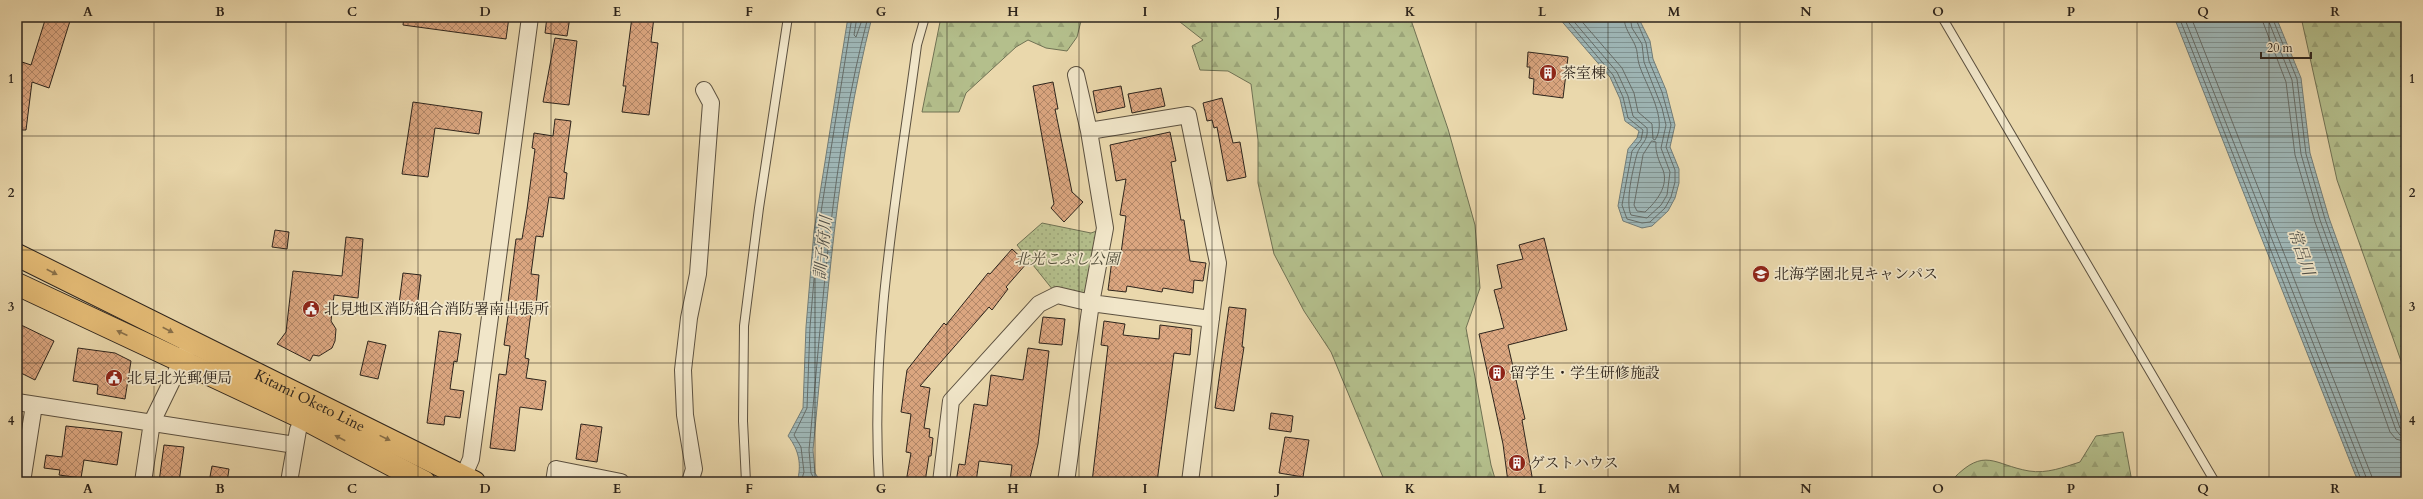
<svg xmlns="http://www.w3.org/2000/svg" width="2423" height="499" viewBox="0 0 2423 499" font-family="Cardo,'Noto Serif JP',serif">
	<defs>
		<pattern id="forest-firs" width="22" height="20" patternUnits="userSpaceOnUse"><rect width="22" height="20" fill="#b4bf8c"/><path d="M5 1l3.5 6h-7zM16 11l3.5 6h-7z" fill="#9ba478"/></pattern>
		<pattern id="park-dots" width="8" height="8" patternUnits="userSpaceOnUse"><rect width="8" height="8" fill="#b4bf8c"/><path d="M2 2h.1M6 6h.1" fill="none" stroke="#9ba478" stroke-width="1.8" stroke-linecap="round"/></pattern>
		<pattern id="water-rules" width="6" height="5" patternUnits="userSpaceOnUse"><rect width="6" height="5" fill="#9eb6b6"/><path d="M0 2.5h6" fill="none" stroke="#819493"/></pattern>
		<pattern id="building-cross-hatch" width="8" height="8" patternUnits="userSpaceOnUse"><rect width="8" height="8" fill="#dba680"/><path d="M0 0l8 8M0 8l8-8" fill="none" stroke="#b28768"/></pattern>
	</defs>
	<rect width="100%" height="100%" fill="#ead8ac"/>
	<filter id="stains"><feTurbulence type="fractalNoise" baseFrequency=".005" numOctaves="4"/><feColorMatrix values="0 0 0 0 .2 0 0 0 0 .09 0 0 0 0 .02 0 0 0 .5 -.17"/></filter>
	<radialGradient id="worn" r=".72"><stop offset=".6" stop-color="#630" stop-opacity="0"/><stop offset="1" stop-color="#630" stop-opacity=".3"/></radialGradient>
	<path fill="url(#forest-firs)" stroke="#707254" d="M941,17H1082L1077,37L1067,51L1046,48L1028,40L1016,47L966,93L959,112H922Z
		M1179,17H1410L1448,129L1475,225L1480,288L1466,328L1491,465L1496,482H1385L1331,352L1304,311L1274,254L1258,183V140L1251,84L1228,71L1200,70L1192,46L1203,40L1180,22Z
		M2301,17H2406V375L2337,180Z
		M2123,432L2132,482H1966L1953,479C1985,446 1994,465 2029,471C2047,474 2064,467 2080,462L2096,436Z"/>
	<path fill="url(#park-dots)" stroke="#707254" d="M1042,223L1091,233L1105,228L1091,303L1057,295L1017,245Z"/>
	<path fill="url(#water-rules)" stroke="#717c78" d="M848,17H872C836,158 827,306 813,450L815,473L821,482H797C802,465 799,450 788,436L803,408L806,327L814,231Z
		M1558,17H1638L1650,41L1653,59L1666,90L1675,125L1670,147L1679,169V183L1675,198L1668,211L1652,226L1642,228L1623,221L1618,206L1628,149L1637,138L1639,131L1625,121L1620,99L1610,77Z
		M2174,17H2276L2301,78L2310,153L2329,218L2406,432V482H2359L2355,474Z"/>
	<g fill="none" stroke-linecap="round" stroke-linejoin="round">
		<path stroke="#666d69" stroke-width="1" d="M857,17L854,35L856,37L863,17
			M1564,17L1613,75L1623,97L1628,118L1643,130L1641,140L1632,151L1622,205L1627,219L1642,223L1650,222L1665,208L1671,197L1675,182V170L1666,147L1671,125L1662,92L1649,61L1646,43L1635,17
			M1570,17L1617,72L1628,96L1633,116L1647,128C1649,141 1640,144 1637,154C1633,169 1625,202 1631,215L1647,218L1661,205L1667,195L1670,172L1661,148L1666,125L1662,108L1644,62L1642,44L1632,28L1630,17
			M1578,17L1622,68L1634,93L1638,112L1652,124L1653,139L1655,140C1669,120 1645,84 1639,64C1637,58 1638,51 1635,45C1631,36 1624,28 1624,17
			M2179,17L2362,482
			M2184,17L2368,482
			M2191,17L2374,482
			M2261,17L2286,82L2295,155L2315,222L2390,432L2396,439L2406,442
			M2267,17L2292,80L2301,154L2320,220L2396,430L2400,435L2406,436
			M2272,17L2297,79L2306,154L2325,219L2400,428L2406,431
			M1652,141L1656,142C1655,152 1659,161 1663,170C1669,186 1656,202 1645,212L1637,211L1634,205L1643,155Z
			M801,482L804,472L801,447L794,435L807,408L810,327L818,231L852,17
			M816,482L811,473L809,450C823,306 831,158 868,17"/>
	</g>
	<path fill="url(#building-cross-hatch)" stroke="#2d241c" d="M46,17H56L70,21L49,88L32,82L26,130H17V76L22,62L31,65Z
		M404,17H509L506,39L403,25Z
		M547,17H570L567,36L545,33Z
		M632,17H654L651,42L658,43L649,115L622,112L626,86H623Z
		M555,38L577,41L569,105L543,102Z
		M1528,52L1568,57L1563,98L1533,94L1534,79L1529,78L1530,67H1527Z
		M1053,82L1058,109H1055L1072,192L1083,202L1064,222L1051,208L1054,204L1033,86Z
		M1121,86L1125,107L1097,113L1093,91Z
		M1161,88L1165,106L1132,113L1128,94Z
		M1222,98L1233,143L1240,142L1246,177L1227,181L1217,127L1214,128L1212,120L1207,121L1203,103Z
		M413,102L482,112L479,134L435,128L428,177L402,174Z
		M555,119L571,121L564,172L567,173L564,199L549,197L543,237L536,236L531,274L539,275L536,306L532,305L525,358L529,359L526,378L546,381L542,410L520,407L515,451L490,448L499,374L506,375L510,346L504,345L510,302H508L516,239H522L527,209L535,149L532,148L534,133L553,136Z
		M1170,132L1176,161L1171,162L1181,220H1184L1190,261L1206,263L1203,281L1194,280L1193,293L1163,288L1162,292L1127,286L1126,292L1108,290L1112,260L1120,261L1126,216L1120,215L1126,179L1116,181L1110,145Z
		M275,230L289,232L287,249L272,247Z
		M346,237L363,239L358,298L334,295L331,321L336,329L335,341L332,348L319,356L313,355L310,361L277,344L286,332L293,271L342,276Z
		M1544,238L1567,330L1508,345L1525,419L1522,420L1533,482H1508L1503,444L1479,334L1504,328L1494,290L1502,288L1497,265L1523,259L1519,245Z
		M1012,249L1027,263L1006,287L1008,289L992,310L989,307L920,386L930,388L924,428L930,429L929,437L933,438L931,456H929L925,482H906L911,453L906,452L911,414L901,412L907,370L944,323L946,325L988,273L990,274Z
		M403,273L421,275L417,307L399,304Z
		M1229,307L1246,309L1242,347H1244L1234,411L1215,408Z
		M1043,317L1065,319L1062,345L1039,343Z
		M1104,321L1125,324L1123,335L1159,339L1160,325L1192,329L1190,355L1174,353L1157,482H1092L1108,346L1101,345Z
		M17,323L54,341L35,380L17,371Z
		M439,331L461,334L457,362L454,361L450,389L464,391L460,418L445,416L444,425L427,423Z
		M368,341L386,345L378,379L360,375Z
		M78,348L115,353L131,361L125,399L97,394L98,385L73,381Z
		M1028,348L1049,351L1038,444L1029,482H1010L1012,465L979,461L976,482H956L959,464L965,465L974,404L987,406L991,375L1023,380Z
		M1271,413L1293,416L1291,432L1269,429Z
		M581,424L602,427L597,462L576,459Z
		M66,426L122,432L117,465L84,460L81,478L59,475L60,470L44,468L46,455L62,457Z
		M1285,437L1309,440L1303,477L1279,473Z
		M164,445L184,447L179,482H159Z
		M212,466L229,469L227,482H209Z"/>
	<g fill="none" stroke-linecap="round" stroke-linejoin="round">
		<defs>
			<path id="service" d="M1942,17L2215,482
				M746,482L743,421L744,326L759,208L788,17
				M879,482C870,336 898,189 917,45L925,17"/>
			<path id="minor" d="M1089,131L1188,115L1218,263L1190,482
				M17,402L295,445
				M22,482L34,405
				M143,482L152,422L186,352
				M289,482L298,430L309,409
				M461,482L471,459L530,17
				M554,482L556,469L621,482
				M690,482L694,469L685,415L683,370L689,318L698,274L711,103L704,90
				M941,482L951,401L1039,304L1057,295L1091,303L1211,319
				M1066,482L1091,303L1105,228L1089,131L1076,75"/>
			<g id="primary">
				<path id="s1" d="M17,255L474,482"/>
				<path d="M17,284L303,418L424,482"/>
			</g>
		</defs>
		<use href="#service" stroke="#5c5140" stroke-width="10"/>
		<use href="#minor" stroke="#5c5140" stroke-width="18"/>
		<use href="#primary" stroke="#2d241c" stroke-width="24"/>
		<use href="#service" stroke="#f1e6c9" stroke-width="8"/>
		<use href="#minor" stroke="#f1e6c9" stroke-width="16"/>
		<use href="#primary" stroke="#e5bc76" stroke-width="22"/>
	</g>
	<defs><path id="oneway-solid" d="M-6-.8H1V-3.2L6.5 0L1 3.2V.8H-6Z"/></defs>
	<g fill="#897049">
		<use href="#oneway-solid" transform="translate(52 272) rotate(27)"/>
		<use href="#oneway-solid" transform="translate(168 330) rotate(27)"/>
		<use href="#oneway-solid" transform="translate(122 333) rotate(-155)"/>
		<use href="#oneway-solid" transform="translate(340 438) rotate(-152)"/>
		<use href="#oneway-solid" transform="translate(385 438) rotate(26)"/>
	</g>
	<path fill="none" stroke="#2d241c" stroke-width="1" stroke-opacity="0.55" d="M154,17V482M286,17V482M418,17V482M551,17V482M683,17V482M815,17V482M947,17V482M1079,17V482M1212,17V482M1344,17V482M1476,17V482M1608,17V482M1740,17V482M1872,17V482M2004,17V482M2137,17V482M2269,17V482M17,136H2406M17,250H2406M17,363H2406"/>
	<defs>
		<symbol id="building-disc" viewBox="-11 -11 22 22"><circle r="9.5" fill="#8f2418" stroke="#f1e6c9"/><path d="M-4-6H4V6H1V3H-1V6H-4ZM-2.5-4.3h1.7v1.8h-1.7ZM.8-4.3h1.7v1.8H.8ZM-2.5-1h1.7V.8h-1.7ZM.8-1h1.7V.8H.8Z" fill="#fff"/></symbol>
		<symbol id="university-disc" viewBox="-11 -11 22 22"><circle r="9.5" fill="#8f2418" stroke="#f1e6c9"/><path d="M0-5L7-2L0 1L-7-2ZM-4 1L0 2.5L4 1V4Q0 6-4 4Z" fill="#fff"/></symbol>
		<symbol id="civic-disc" viewBox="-11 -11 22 22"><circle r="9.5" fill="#8f2418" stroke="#f1e6c9"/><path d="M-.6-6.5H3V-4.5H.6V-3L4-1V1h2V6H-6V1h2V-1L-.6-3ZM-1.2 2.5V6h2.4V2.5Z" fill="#fff"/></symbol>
	</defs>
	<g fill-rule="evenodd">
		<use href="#building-disc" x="1538" y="63" width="20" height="20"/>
		<use href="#university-disc" x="1751" y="264" width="20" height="20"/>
		<use href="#civic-disc" x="301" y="299" width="20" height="20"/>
		<use href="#building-disc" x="1487" y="363" width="20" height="20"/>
		<use href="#civic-disc" x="104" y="368" width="20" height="20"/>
		<use href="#building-disc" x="1507" y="453" width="20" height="20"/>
	</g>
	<g text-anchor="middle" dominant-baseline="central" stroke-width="3.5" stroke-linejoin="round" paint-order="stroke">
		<g font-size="15" fill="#2d241c" stroke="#f1e6c9" text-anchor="start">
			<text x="1561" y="73">茶室棟</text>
			<text x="1774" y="274">北海学園北見キャンパス</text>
			<text x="324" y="309">北見地区消防組合消防署南出張所</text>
			<text x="1510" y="373">留学生・学生研修施設</text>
			<text x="127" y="378">北見北光郵便局</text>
			<text x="1530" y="463">ゲストハウス</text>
		</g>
		<g font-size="15" font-style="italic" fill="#4f4b38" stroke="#f1e6c9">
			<text x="1067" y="259">北光こぶし公園</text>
		</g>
		<g font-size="15" fill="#2d241c" stroke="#f1e6c9">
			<text stroke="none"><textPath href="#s1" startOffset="327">Kitami Oketo Line</textPath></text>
		</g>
		<g font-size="16" font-style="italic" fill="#4f504a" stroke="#f1e6c9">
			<text transform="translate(823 248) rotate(-84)">訓子府川</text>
			<text transform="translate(2301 252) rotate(71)">常呂川</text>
		</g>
	</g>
	<rect width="2423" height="499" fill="none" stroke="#ead8ac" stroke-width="44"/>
	<path d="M2261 52v6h50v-6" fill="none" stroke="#2d241c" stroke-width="2"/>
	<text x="2267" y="52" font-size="12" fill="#2d241c" stroke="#f1e6c9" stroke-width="3" paint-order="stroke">20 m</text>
	<rect x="22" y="22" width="2379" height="455" fill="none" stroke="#2d241c" stroke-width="1.5"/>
	<g font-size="13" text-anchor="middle" font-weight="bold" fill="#2d241c">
		<text x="88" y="16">A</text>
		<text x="220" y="16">B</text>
		<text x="352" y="16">C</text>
		<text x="485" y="16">D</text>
		<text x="617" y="16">E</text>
		<text x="749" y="16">F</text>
		<text x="881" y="16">G</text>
		<text x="1013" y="16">H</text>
		<text x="1145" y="16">I</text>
		<text x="1278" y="16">J</text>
		<text x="1410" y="16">K</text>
		<text x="1542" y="16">L</text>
		<text x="1674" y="16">M</text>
		<text x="1806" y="16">N</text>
		<text x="1938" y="16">O</text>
		<text x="2071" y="16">P</text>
		<text x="2203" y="16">Q</text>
		<text x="2335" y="16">R</text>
		<text x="11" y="83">1</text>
		<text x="2412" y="83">1</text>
		<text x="11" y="197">2</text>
		<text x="2412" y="197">2</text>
		<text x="11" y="311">3</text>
		<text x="2412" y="311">3</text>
		<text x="11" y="425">4</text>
		<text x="2412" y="425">4</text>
		<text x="88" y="493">A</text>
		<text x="220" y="493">B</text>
		<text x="352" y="493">C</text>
		<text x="485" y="493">D</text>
		<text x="617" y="493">E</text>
		<text x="749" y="493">F</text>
		<text x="881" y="493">G</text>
		<text x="1013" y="493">H</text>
		<text x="1145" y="493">I</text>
		<text x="1278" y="493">J</text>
		<text x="1410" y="493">K</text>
		<text x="1542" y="493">L</text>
		<text x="1674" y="493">M</text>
		<text x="1806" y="493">N</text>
		<text x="1938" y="493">O</text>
		<text x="2071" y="493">P</text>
		<text x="2203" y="493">Q</text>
		<text x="2335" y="493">R</text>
	</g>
	<rect width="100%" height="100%" filter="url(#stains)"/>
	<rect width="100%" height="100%" fill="url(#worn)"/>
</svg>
